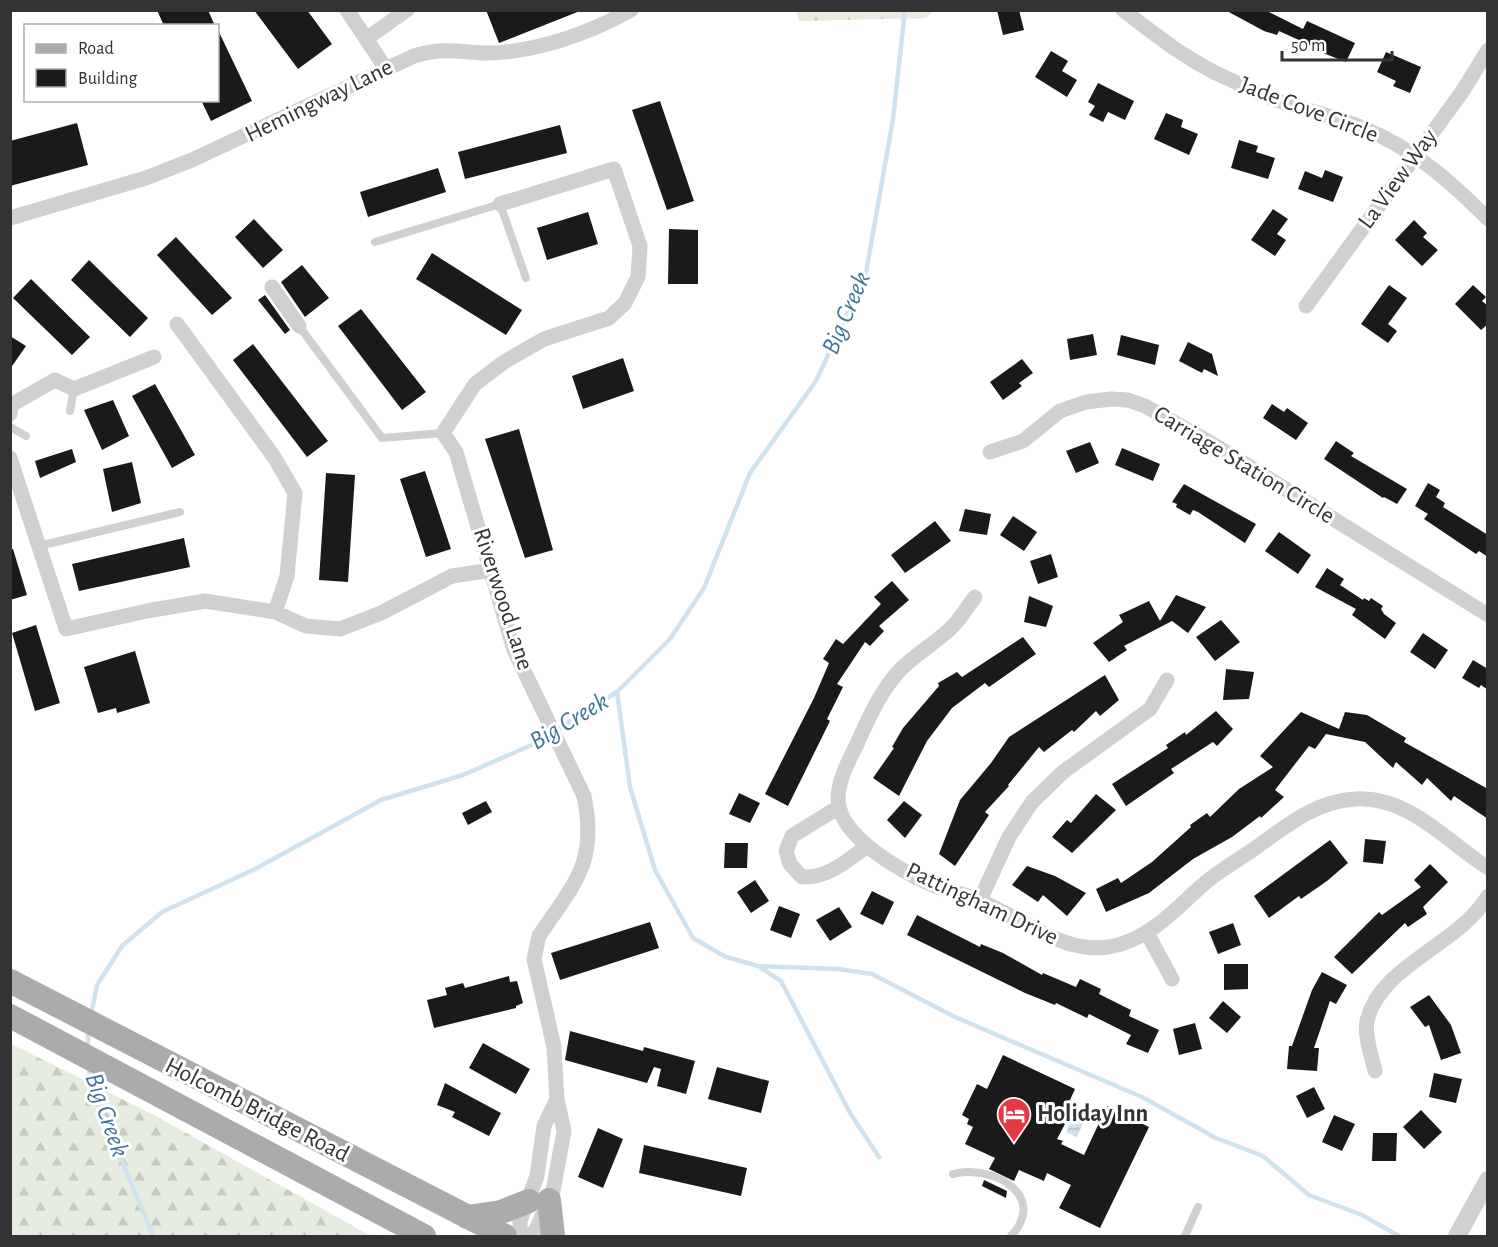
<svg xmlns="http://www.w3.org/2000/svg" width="1498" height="1247" viewBox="0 0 1498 1247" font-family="'Alegreya Sans',sans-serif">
	<defs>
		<pattern id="forest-firs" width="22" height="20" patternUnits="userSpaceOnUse" patternTransform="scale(1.5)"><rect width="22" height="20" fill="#e6ecdf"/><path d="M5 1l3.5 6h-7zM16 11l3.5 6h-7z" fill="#c6cbc0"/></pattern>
		<pattern id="water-rules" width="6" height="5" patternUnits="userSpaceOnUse" patternTransform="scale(1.5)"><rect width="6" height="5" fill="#cfe2ee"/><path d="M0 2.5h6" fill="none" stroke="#b2c2cd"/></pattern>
	</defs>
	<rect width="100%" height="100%" fill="#fff"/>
	<path fill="url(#forest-firs)" d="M796,11V10L933,11L926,18L799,21Z
		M11,1044L154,1115L371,1236H11Z"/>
	<path fill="url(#water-rules)" d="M1075,1114L1085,1118L1077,1137L1066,1132Z"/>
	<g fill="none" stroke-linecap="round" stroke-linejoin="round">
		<path stroke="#cfe2ee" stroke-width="4.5" d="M617,692L630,787L655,870L693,938L726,957L758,966L838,969L872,974L955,1017L1142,1097L1216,1138L1263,1156L1309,1195L1362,1215L1399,1236
			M761,968L781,981L850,1113L879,1157
			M91,1015L97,985L122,946L162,912L255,869L381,800L463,775L534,744L617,692L670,639L704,588L750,473L816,381L866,273L893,119L905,10
			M88,1048V1030
			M89,1068L90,1083L153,1236"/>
	</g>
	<path fill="#1a1a1a" d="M157,10H208L215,26H164Z
		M254,10H307L332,44L298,69Z
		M486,10H579L580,11L499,43Z
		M997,10H1019L1024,30L1003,35Z
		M1225,10H1265L1303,29L1307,21L1355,43L1346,62L1313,49L1314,47L1279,31L1277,35L1264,31Z
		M218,30L252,101L211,121L201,100H218Z
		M1051,51L1068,61L1062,71L1077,80L1067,97L1035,77Z
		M1386,52L1421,67L1410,93L1393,86L1396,81L1377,72Z
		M1098,83L1134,101L1125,120L1108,112L1103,122L1089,115L1095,106L1088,102Z
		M660,101L694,201L667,210L632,110Z
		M1166,113L1183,120L1181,127L1198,134L1189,155L1154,139Z
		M77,123L88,165L10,186V141Z
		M560,125L567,153L465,179L458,152Z
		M1239,140L1258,146L1256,152L1275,158L1268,179L1231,168Z
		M438,168L446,192L368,217L360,192Z
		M1325,170L1343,177L1333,202L1298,189L1305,171L1322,178Z
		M1273,209L1288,219L1277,234L1286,240L1275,256L1251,240Z
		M588,212L598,244L547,260L537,228Z
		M254,219L283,250L263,268L235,237Z
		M1414,220L1427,233L1423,237L1438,250L1422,266L1395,240Z
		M669,229L698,230V284H668Z
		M176,237L232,298L212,315L157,255Z
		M432,253L522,310L506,335L416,279Z
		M89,260L148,318L130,337L71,280Z
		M302,265L329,298L305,317L281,282Z
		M31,279L90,337L72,355L13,298Z
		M1389,285L1407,298L1388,324L1397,331L1388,343L1361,324Z
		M1473,285L1486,297L1482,301L1488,306V324L1481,330L1455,304Z
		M265,295L290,330L285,334L258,300Z
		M361,309L426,392L402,410L338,326Z
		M1093,334L1097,355L1070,360L1067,339Z
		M1121,335L1159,345L1155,365L1117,355Z
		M10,336L26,346L10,369Z
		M1188,342L1212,354L1218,376L1204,369L1202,373L1179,361Z
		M253,344L328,441L307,457L233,360Z
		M623,358L634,391L583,409L572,376Z
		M1022,359L1033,373L1019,383L1022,386L1003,400L990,382Z
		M155,384L195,455L172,468L132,396Z
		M113,400L129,436L102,450L84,410Z
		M1272,404L1284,412L1287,408L1308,423L1296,440L1263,418Z
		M519,429L553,550L525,558L485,439Z
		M1336,441L1354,453L1351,456L1407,489L1397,504L1384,497L1383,498L1324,459Z
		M1090,442L1099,463L1076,473L1066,451Z
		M1122,448L1160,464L1153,481L1115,465Z
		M72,449L76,462L40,478L35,461Z
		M132,462L141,503L112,512L103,469Z
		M425,471L451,549L426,557L400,479Z
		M326,473L355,475L348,582L319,580Z
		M1428,483L1440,490L1436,497L1445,503L1443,507L1488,535V557L1479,551L1476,554L1424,519L1428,514L1415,506Z
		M1184,484L1256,524L1245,543L1198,512L1193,510L1190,515L1176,507L1177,504L1172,502Z
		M965,509L991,514L987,535L959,531Z
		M1013,516L1037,532L1024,551L1000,535Z
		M935,521L951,541L905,573L891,555Z
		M1279,532L1311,555L1298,574L1265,551Z
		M184,538L190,567L79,591L72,564Z
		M10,549H13L27,595L10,600Z
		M1051,554L1058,577L1038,584L1030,561Z
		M1327,568L1344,579L1340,585L1363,600L1364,598L1369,601L1371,598L1383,606L1381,609L1384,614L1396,623L1385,639L1352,615L1356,609L1315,587Z
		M892,581L909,600L879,626L884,631L870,646L865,642L837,684L843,687L827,719L830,721L788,806L765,794L814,698L829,663L823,659L836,639L843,644L881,604L874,597Z
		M1176,595L1206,607L1188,633L1172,621L1124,646L1127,650L1109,662L1093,643L1123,622L1119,615L1149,601L1160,621Z
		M1029,596L1053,606L1046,627L1024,622Z
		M1221,620L1240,642L1215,661L1196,637Z
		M36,625L60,703L35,711L12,633Z
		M1423,633L1448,650L1435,669L1410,652Z
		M1023,637L1036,654L989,687L985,683L952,708L927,741L899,796L873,778L894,748L892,747L903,728L939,686L938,683L957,672L962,677Z
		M135,651L150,703L117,713L116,708L98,713L84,667Z
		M1473,660L1488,669V690L1481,685L1479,688L1462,678Z
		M1226,669L1254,672L1249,699L1223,700Z
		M1105,675L1119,700L1100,716L1096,711L1074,732L1072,730L1044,752L1039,747L1008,785L1009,786L985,812L989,815L955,866L939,854L960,800L991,763L1009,737Z
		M1216,711L1233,729L1217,746L1213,742L1171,769L1174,773L1126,806L1112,784L1168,748L1166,745L1185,732L1186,735Z
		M1301,712L1339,729L1345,712L1367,715L1406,738L1404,742L1488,789V819L1454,796L1451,801L1427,778L1422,785L1396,762L1393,768L1365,742L1326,734L1315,749L1309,746L1275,790L1284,797L1261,818L1260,816L1232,837L1193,859L1149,893L1106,912L1096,889L1118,878L1121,883L1152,862L1191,827L1190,825L1207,813L1210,817L1239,789L1273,767L1260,756Z
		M739,793L760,803L750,823L729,814Z
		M1096,794L1116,810L1072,853L1052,837L1067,820L1071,823Z
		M486,801L492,812L468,825L462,813Z
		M904,801L922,815L905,838L887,820Z
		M1365,839L1386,841L1383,864L1363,862Z
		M1330,840L1348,863L1327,881L1301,899L1299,896L1269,918L1254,896Z
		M725,843H748L747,868H724Z
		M1430,864L1448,882L1423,907L1427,914L1408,927L1405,923L1352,974L1334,957L1379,912L1382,915L1421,887L1414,880Z
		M1027,866L1055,876L1086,893L1067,916L1043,895L1038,902L1012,885Z
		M755,880L769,901L751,913L737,892Z
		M872,891L894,902L883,925L860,914Z
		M779,906L800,914L791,938L770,930Z
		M839,907L852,927L830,941L816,920Z
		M917,915L980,947L981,944L1003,953L1042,975L1043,973L1076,987L1080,979L1101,989L1099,994L1131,1010L1129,1016L1159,1030L1148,1053L1126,1044L1131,1035L1089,1014L1087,1018L1056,1003L1055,1005L1025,993L907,935Z
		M650,922L659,948L560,980L551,953Z
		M1233,923L1241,945L1218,954L1209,932Z
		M1224,964H1248V989L1224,990Z
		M1322,972L1347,985L1336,1004L1330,1001L1314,1048H1319L1317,1071L1287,1069L1289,1046H1292L1312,990Z
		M509,976L510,982L517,981L523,1003L516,1006V1008L434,1028L427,1000L447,995L445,988L463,983L465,988Z
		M1429,995L1451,1025L1461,1053L1441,1060L1429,1025L1425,1027L1410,1007Z
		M1223,1001L1241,1017L1227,1033L1209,1018Z
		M1195,1023L1202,1049L1179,1055L1173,1029Z
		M570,1031L643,1051L644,1047L695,1061L686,1094L657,1086L661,1069L654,1067L647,1083L565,1060Z
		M483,1043L530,1069L516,1094L469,1068Z
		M1003,1055L1075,1089L1060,1122L1065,1124L1057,1139L1063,1141L1061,1144L1084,1155L1107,1106L1149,1127L1100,1228L1059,1208L1071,1185L1047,1173L1044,1181L1019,1170L1014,1181L989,1169L995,1158L965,1144L973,1127L967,1124L969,1119L962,1115L977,1084L987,1089Z
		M717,1067L769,1081L761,1113L708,1099Z
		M1434,1073L1462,1079L1456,1103L1429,1097Z
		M445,1083L501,1113L489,1136L452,1117L455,1112L437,1105Z
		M1314,1087L1325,1109L1307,1118L1296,1096Z
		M1421,1110L1442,1132L1424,1149L1403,1127Z
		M1334,1115L1355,1124L1342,1151L1322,1142Z
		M598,1128L623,1139L603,1188L578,1177Z
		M1373,1133H1397L1396,1161H1372Z
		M644,1145L747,1168L741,1196L639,1173Z
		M984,1180L1007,1191L1006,1198L982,1186Z"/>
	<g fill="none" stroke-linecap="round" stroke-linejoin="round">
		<path stroke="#d0d0d0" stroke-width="8" d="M375,242L500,204L526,278
			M299,326L382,438L443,433
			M70,411L74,389
			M10,427L26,436
			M39,546L180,512
			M953,1174C992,1164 1049,1195 1011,1236
			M1185,1236L1198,1207"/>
		<path stroke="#d0d0d0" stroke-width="15" d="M347,10L386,69
			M1123,10C1154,34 1186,59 1222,76C1240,84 1258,93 1276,100C1305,110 1335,116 1363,128C1413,148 1451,182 1488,219
			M366,39L407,10
			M500,204L614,169L640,246L638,277L625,303L609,318L544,339L504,362L475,384L443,433L456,452L514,650L584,796C598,864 574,883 539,936L534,959L554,1047L557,1099L564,1131L553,1191L536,1230L529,1236
			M10,218L146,178L192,160L414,56C446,47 456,52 486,53C534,53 590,33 631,10
			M272,287L299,326
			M1306,306L1462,92L1488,50
			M177,324L274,457L295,493L287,576L275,612
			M10,414L11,405L55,380L74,389L154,357
			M990,452L1023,441L1060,411L1086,402L1111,399L1128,400L1145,406L1213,444L1488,615
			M10,458L66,629L147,611L205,601L275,612L306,626L340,629L381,613L452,576L492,570
			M975,597C967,607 960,620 950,629C934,644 914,655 899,671C879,693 868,720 856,746C848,762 838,781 838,799C839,837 901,871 932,885C948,891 965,894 981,901C1025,920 1072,962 1124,943C1158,931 1178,906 1205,883C1219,871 1236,861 1251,851C1283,829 1314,801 1355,799C1409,796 1446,841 1488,868
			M839,807L792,836L786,851L790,864L802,877C828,878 845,862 866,847
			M980,900L1009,837L1032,802L1063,772L1150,709L1167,680
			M1147,933L1172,979
			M1375,1071C1372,1057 1364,1035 1367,1021C1379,966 1459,945 1488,896
			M520,1236V1221L537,1176L544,1126L557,1099"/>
		<path stroke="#d0d0d0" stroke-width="18" d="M1457,1236L1488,1180"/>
		<path stroke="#ababab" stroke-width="24" d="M10,981L505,1236
			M10,1016L424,1236
			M549,1200L553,1236
			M467,1217L501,1212L529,1201"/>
	</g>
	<defs>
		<symbol id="hotel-pin" viewBox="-11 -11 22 30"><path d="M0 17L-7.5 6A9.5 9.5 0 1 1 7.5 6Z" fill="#e63946" stroke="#fff"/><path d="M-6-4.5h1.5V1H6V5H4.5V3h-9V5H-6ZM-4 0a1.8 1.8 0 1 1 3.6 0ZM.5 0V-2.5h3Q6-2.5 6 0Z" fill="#fff"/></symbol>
	</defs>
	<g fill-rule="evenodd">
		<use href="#hotel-pin" x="995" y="1095" width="38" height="52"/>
	</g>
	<g text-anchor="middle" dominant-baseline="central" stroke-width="6" stroke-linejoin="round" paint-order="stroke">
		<g font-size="24" fill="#333" stroke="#fff">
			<text transform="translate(319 101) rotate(-26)">Hemingway Lane</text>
			<text transform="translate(1309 110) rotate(21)">Jade Cove Circle</text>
			<text transform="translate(1398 179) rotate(-54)">La View Way</text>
			<text transform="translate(1244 465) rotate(31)">Carriage Station Circle</text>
			<text transform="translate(503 599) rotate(72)">Riverwood Lane</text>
			<text transform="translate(982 904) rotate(25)">Pattingham Drive</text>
			<text transform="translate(257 1110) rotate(27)">Holcomb Bridge Road</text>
		</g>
		<g font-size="24" font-weight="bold" fill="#333" stroke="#fff" text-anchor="start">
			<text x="1037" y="1114">Holiday Inn</text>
		</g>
		<g font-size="26" font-style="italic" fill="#3f7597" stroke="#fff">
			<text transform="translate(846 313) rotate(-67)">Big Creek</text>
			<text transform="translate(569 721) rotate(-31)">Big Creek</text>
			<text transform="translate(107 1115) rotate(71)">Big Creek</text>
		</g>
	</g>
	<rect width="1498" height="1247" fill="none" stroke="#333333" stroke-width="24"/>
	<rect x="24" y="24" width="195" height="78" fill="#ffffff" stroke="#adadad" stroke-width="1.5"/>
	<rect x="36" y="44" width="30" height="9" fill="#ababab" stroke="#adadad" stroke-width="1.5"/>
	<text x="78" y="54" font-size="18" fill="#333333">Road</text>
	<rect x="36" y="69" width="30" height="18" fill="#1a1a1a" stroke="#adadad" stroke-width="1.5"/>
	<text x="78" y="84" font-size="18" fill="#333333">Building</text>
	<path d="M1282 51v9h110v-9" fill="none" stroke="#333333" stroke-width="3"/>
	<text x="1291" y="51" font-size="18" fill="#333333" stroke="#ffffff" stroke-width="4.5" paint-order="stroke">50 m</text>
</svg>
